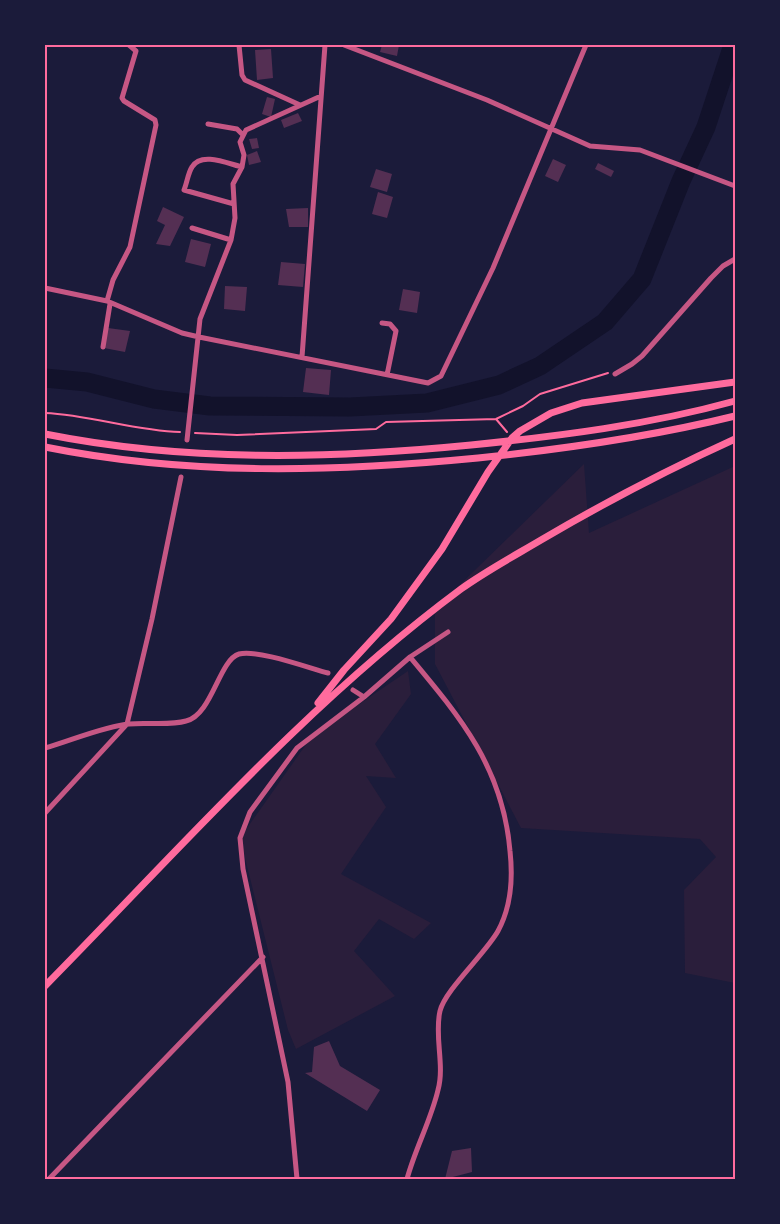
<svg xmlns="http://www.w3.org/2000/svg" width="780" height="1224" viewBox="0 0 780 1224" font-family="Figtree,sans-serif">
	<rect width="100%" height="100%" fill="#1b1b3a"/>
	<path fill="#2a1e3b" d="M584,464L589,533L735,466V983L685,973L684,890L716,857L700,839L521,828L435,664V609Z
		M408,671L411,694L375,744L396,778L366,776L386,807L341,874L431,923L414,939L379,919L354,951L395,996L296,1049L288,1030L240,838L312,736Z"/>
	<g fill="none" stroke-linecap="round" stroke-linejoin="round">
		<path stroke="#12122b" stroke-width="19" d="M45,378L87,382L154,399L210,406L350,407L427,403L499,385L540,366L605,322L642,279L681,181L706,127L733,45"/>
	</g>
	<path fill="#542f53" d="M382,45H399L397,56L380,52Z
		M271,49L273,78L257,80L255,50Z
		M267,97L275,99L271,117L262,114Z
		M298,113L302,121L284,128L281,120Z
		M257,138L259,148L252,149L249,139Z
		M257,151L261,162L249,165L247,155Z
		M553,159L566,165L558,182L545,176Z
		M598,163L614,171L611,177L595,169Z
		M376,169L392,174L387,192L370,187Z
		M378,192L393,197L387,218L372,214Z
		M163,207L184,217L170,246L156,244L165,225L157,221Z
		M308,208V227H289L286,209Z
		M191,239L211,244L205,267L185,262Z
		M281,262L305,264L303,287L278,285Z
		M225,286L247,287L245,311L224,309Z
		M403,289L420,292L417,313L399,310Z
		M108,328L130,331L125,352L104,348Z
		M306,368L331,370L329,395L303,392Z
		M329,1041L340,1066L380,1090L367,1111L305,1073L312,1072L314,1047Z
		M471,1148L472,1172L445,1179L452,1151Z"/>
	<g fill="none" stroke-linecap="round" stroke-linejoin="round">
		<path stroke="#ff6b9d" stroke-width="2" d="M45,413C91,415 135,431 180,432
			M496,419L507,432
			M195,433L237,435L376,429L386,422L496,419L523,406L540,394L608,373"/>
		<path stroke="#c65784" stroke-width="5" d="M239,45L242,75L245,80L300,105
			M344,45L487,100L590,146L640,150L735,186
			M208,124L237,129L243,135
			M234,204L184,190C187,183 188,173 192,167C201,151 229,164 242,167
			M192,228L231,240
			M45,288L107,301L182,333L199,337L428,383L441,376L493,268L586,45
			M107,301L113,280L130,247L156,125L155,120L124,101L122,98L136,51L129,45
			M382,323L390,324L396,331L387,375
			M103,347L110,304
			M302,357L325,45
			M615,374L632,364L642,356L711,278L723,266L735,259
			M187,440L200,319L231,240L235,218L233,184L242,167L244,155L240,142L246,130L321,96
			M353,690L364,697
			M45,748C70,741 105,726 129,724C147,722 169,726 186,721C212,715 219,660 239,654C257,649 309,668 328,673
			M45,813L127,724L152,619L181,477
			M49,1179L263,957
			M297,1179L288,1082L243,869L240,838L250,812L297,748L364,697L410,657L448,632
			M407,1179C415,1149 431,1120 438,1090C445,1065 434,1036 440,1011C445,990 485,954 498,931C511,907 513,878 510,851C503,768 461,718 410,657"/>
		<path stroke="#ff6b9d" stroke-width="7" d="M45,434C185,462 329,459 471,445C560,436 648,425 735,401
			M45,447C189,476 333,472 478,458C565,449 650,437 735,416
			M318,703L344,670L391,619L442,549L488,472L512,438L520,431L551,413L582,403L735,382
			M45,986C180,849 306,704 461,589C486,571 514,556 541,540C604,503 669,469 735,439"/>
	</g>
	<rect width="780" height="1224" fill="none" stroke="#1b1b3a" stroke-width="92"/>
	<rect x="46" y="46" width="688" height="1132" fill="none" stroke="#ff6b9d" stroke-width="2"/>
</svg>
